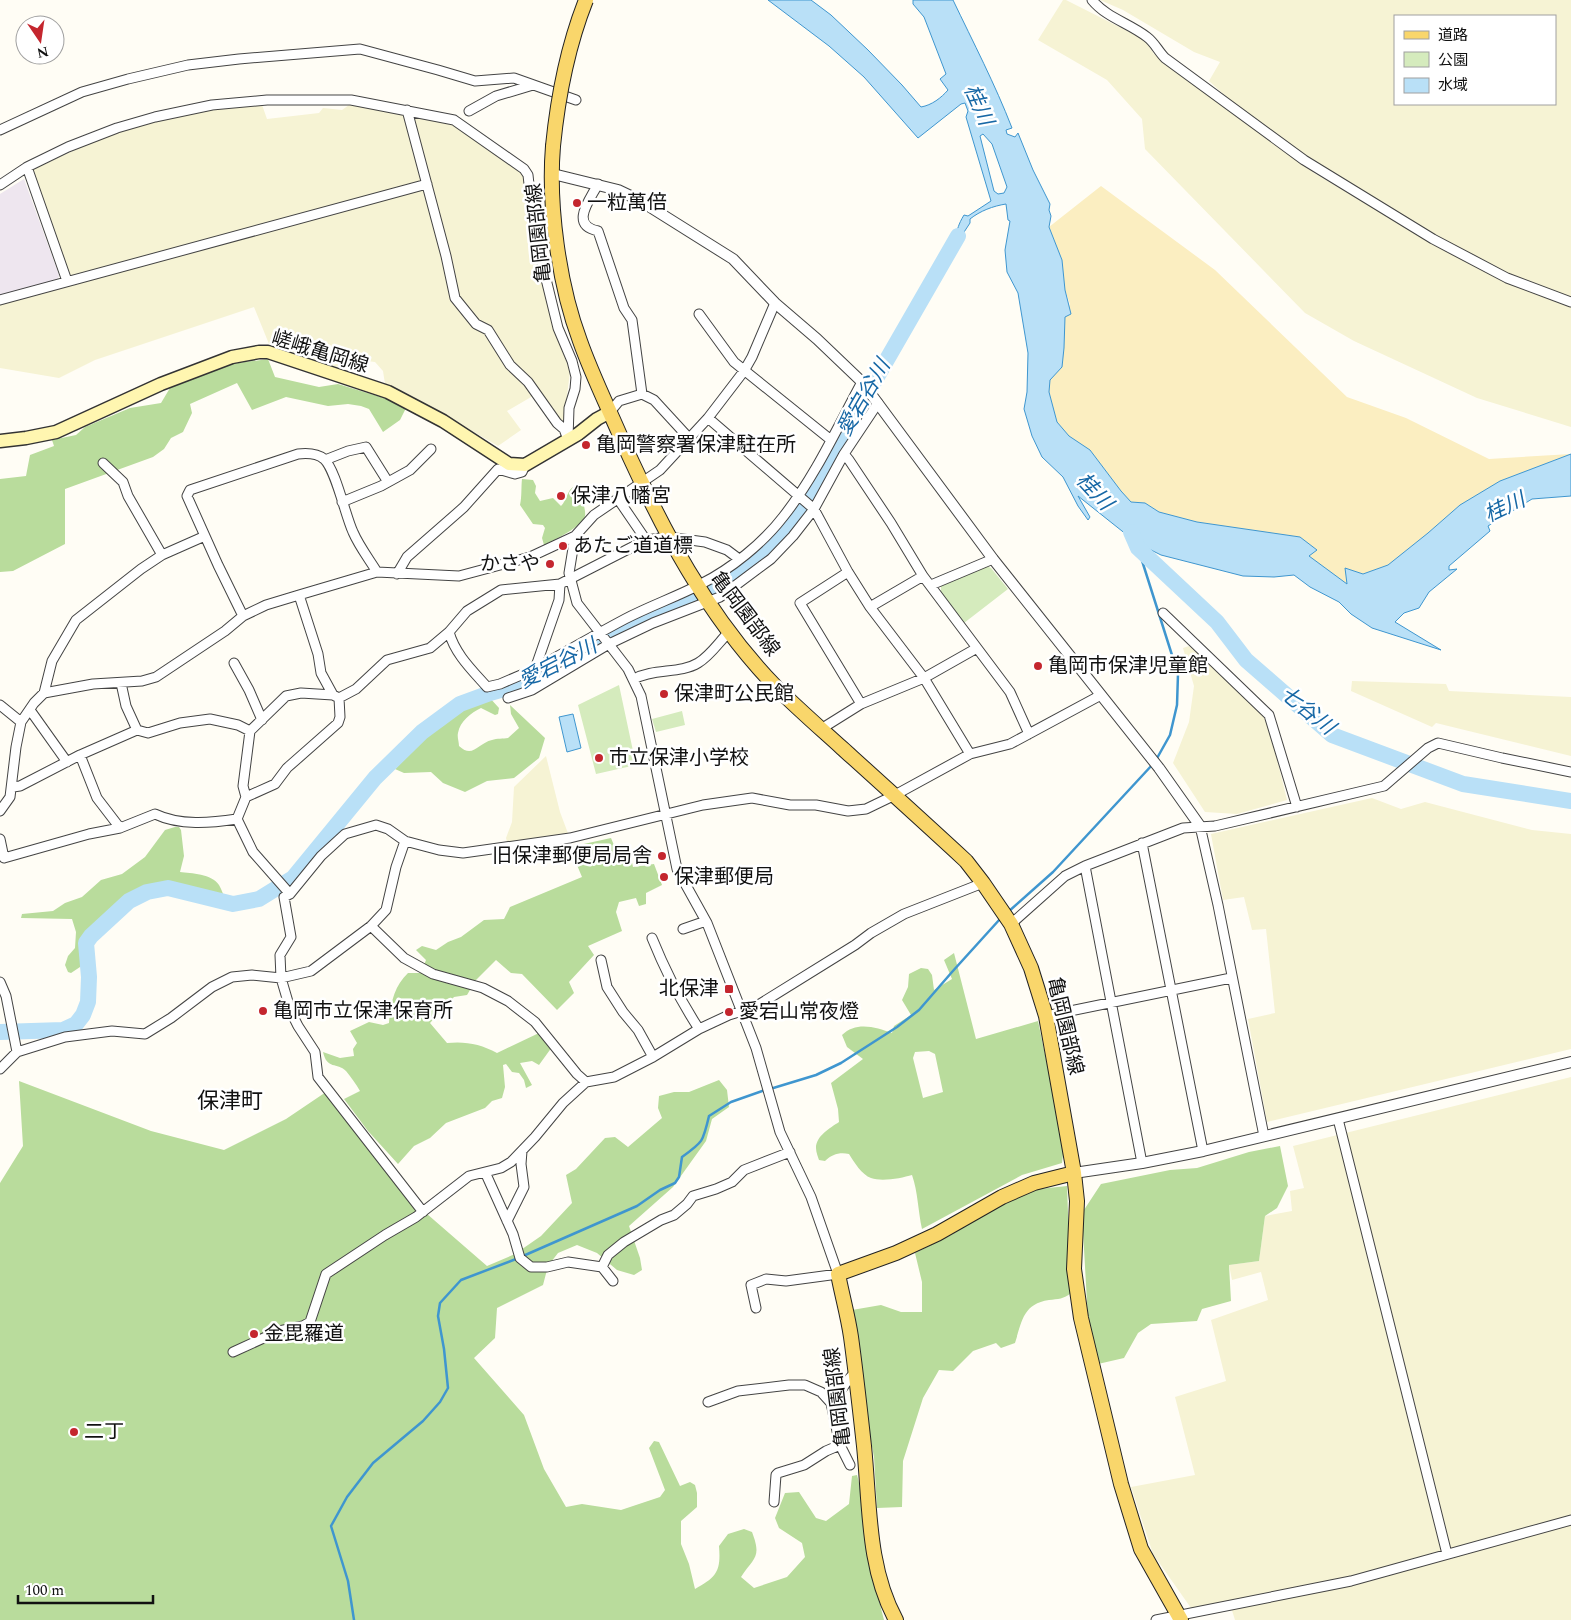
<svg xmlns="http://www.w3.org/2000/svg" width="1571" height="1620" viewBox="0 0 1571 1620" font-family="Spectral,'Noto Sans JP',serif">
	<rect width="100%" height="100%" fill="#fffdf5"/>
	<path fill="#eee6ef" d="M24,179L59,275L58,280L0,296V194Z"/>
	<path fill="#f6f3d4" fill-rule="evenodd" d="M1063,0H1066L1145,40L1154,54L1314,173L1453,255L1518,287L1571,305V427L1477,398L1354,341L1305,313L1145,149L1142,119L1107,80L1038,40Z
		M1100,0H1571V297L1499,270L1422,230L1337,177L1292,146L1230,100L1209,81L1220,62L1194,52L1123,10ZM1395,16H1555V104H1395Z
		M261,102L267,119L319,113L323,108L342,110L349,105L448,119L523,171L529,224L553,321L570,372L563,426L538,393L507,411L521,430L498,446L406,393L385,384L383,371L375,362L342,358L337,367L269,344L254,307L95,360L59,378L0,368V304L67,284L32,170L94,141L135,126L185,113Z
		M1189,646L1267,718L1287,800L1237,814L1205,812L1173,763L1189,722L1194,686L1183,648Z
		M1352,681L1446,684L1449,691L1571,697V756L1436,723L1432,727L1351,691Z
		M546,756L560,812L569,836L508,845L506,838L512,822L514,787Z
		M1372,798L1401,809L1425,802L1532,830L1571,834V1049L1267,1122L1248,1019L1275,1013L1266,929L1252,930L1244,897L1223,900L1211,834Z
		M1571,1077V1620H1235L1229,1601L1191,1608L1153,1554L1131,1487L1195,1475L1175,1397L1226,1381L1211,1320L1268,1300L1261,1272L1232,1280L1229,1265L1259,1261L1265,1216L1292,1211L1290,1191L1304,1188L1293,1146Z"/>
	<path fill="#d5ebbd" d="M986,566L991,568L1008,589L964,623L941,592V586Z
		M619,685L636,765L596,774L578,705Z
		M682,711L685,725L656,732L652,719Z"/>
	<path fill="#b9dc9c" fill-rule="evenodd" d="M268,359L275,377L319,387L338,384L397,402L406,408L400,420L383,432L369,409L361,406L348,404L328,406L286,397L252,410L237,383L190,404L192,413L183,432L171,438L164,449L153,457L65,489V544L13,571L0,572V479L26,476L30,455L54,446L52,440L76,435L85,427L130,408L161,403L170,388L231,364Z
		M522,479L533,480L536,486L535,493L540,501L553,498L561,506C567,500 567,491 573,487L581,490L584,497C582,504 586,509 585,516C583,526 553,541 544,545L542,538L545,528L543,525L533,524L520,505C522,496 521,488 522,479Z
		M489,697L499,708L498,714L495,715L481,708C471,713 460,721 458,733C457,737 459,742 459,746C473,759 478,743 492,740C497,738 503,739 508,738L519,728L511,714L510,705L545,738L539,758L514,778L487,781L465,792L443,783L431,772L404,773L395,769L444,720L473,703Z
		M175,827H179L181,830L184,856L180,872C191,873 212,874 219,885C222,890 223,895 226,900L223,906L219,907L204,899L185,898L180,894L163,892L159,884H155L102,921L83,943L80,967L71,973L68,972L65,965L68,956L75,948L76,932L72,919L21,918L22,914L53,911L65,903L82,897L101,880L122,874L145,857L165,830Z
		M611,838L618,855L631,858L633,867L654,864L662,885L646,893V904L639,906L636,898L619,902L616,912L622,931L588,946L594,955L569,982L574,993L557,1010L522,974L511,973L496,960L476,980L467,995L454,997L430,1023L447,1043C465,1041 481,1044 497,1053L539,1033L552,1047L539,1065L532,1061L520,1063L532,1085L526,1088L524,1080L519,1073L512,1072L506,1064L503,1065L505,1087L502,1098L492,1101L485,1108L446,1123L430,1138L414,1146L398,1164L368,1131L344,1099L360,1091C356,1084 351,1077 346,1071C337,1062 327,1070 323,1052L340,1058L354,1056L353,1049L357,1043L350,1031L369,1022L383,1025L389,1023C390,1005 394,986 408,973H421L426,960L416,950L422,946L436,950L448,942L461,937L484,920L504,919L510,907L582,877L574,858L556,864L552,851Z
		M954,953L976,1039L1038,1021L1064,1146L1062,1163L1022,1175L922,1229C918,1211 918,1192 912,1175C902,1178 882,1182 871,1178C862,1175 854,1162 849,1154C840,1152 832,1154 825,1161L819,1160C818,1157 816,1152 816,1148C816,1136 830,1128 839,1122L838,1109L831,1083L863,1059L847,1047L842,1035C856,1021 876,1027 892,1033L894,1026L911,1015L902,1000L908,987L909,974L921,968L928,969L932,975L934,990L952,979L944,960ZM929,1051L935,1054L943,1092L923,1098L913,1058L915,1052Z
		M719,1080L727,1090L729,1107L712,1119L706,1141L673,1187L629,1226L640,1258L642,1270L634,1275L617,1270L597,1253L577,1245L558,1253L548,1266L543,1285L497,1308L495,1338L474,1358L524,1415L544,1469L566,1507L582,1504L621,1510L660,1497L665,1490L649,1448L654,1441L659,1442L680,1486L690,1482L695,1485L697,1493V1507L681,1521V1544L689,1564L695,1589C717,1577 721,1571 719,1546L728,1534L744,1529L752,1532C762,1558 754,1557 741,1577L754,1588L787,1577L805,1557L802,1543L779,1528L775,1518L785,1493L799,1492L816,1518L826,1521L849,1504L852,1476L857,1475C862,1491 861,1508 863,1525C868,1557 876,1589 884,1620H0V1183L23,1146L19,1081L151,1131L224,1150L286,1119L326,1092L404,1194L487,1266L515,1254L541,1236L572,1203L566,1175L576,1169L605,1138L615,1137L628,1147L662,1118L658,1108L659,1096L674,1092H689Z
		M1280,1146L1288,1186L1277,1208L1265,1216L1259,1261L1229,1265L1231,1301L1202,1309L1197,1321L1151,1324L1138,1333L1124,1358L1098,1364L1088,1320L1082,1213L1101,1184L1170,1170L1197,1168L1249,1152Z
		M1067,1186L1071,1293C1064,1299 1058,1299 1049,1300C1023,1304 1022,1321 1015,1343L1001,1348L996,1343L973,1351L953,1371L939,1370L923,1398L903,1461L902,1507L877,1508L874,1457L863,1399L852,1310L881,1305L901,1312H922V1282L915,1253L953,1234L996,1206L1039,1189Z"/>
	<path fill="#fbeec1" d="M1101,186L1215,270L1347,397L1406,418L1489,459L1571,454L1500,481L1460,505L1428,533L1388,565L1363,574L1347,584L1308,556L1317,550L1229,527L1197,522L1159,512L1145,503L1131,502L1121,491L1090,450L1069,436L1057,422L1049,392L1050,380L1062,366L1064,348L1065,317L1070,304L1065,290L1062,260L1049,227Z"/>
	<path fill="#b9e0f7" stroke="#3f96cf" fill-rule="evenodd" d="M768,0H811L831,15L868,50L902,85L921,107C932,105 941,98 948,90L940,79L946,74L924,17L913,4V0H953C973,42 995,84 1012,128L1006,130L1007,134L1015,137L1018,133L1033,170L1050,204L1049,210L1051,216L1049,227L1062,260L1065,290L1071,314L1065,317L1064,348L1062,367L1050,380L1049,392L1057,422L1069,436L1090,450L1121,491L1131,502L1145,503L1159,512L1197,522L1300,537L1317,550L1309,556L1347,584L1345,568L1363,574L1388,565L1428,533L1460,505L1500,481L1571,454V496L1532,499L1488,526L1490,531L1449,566V570L1457,569L1429,592L1419,608L1404,613L1395,622L1441,650L1372,628L1351,614L1339,602L1310,587L1294,575L1274,577L1243,576L1161,555L1149,549L1148,550L1182,581V587L1155,565L1127,535L1078,496L1090,517L1088,520L1078,506L1063,477L1042,457L1032,436L1024,409L1027,392L1028,353L1018,293L1007,272L1005,250L1010,221L1008,220L1006,204C993,206 980,211 970,219V223L949,255L945,256C947,249 953,244 955,238C958,228 958,225 964,215L968,216L991,201L966,117L968,111L965,103L961,104L918,138L864,77L829,46ZM983,134L992,144L1007,187L1004,193L998,194L994,191L980,136Z
		M573,714L581,748L567,752L559,717Z"/>
	<g fill="none" stroke-linecap="round" stroke-linejoin="round">
		<path stroke="#3f96cf" stroke-width="2.5" d="M1138,548L1178,674L1177,705L1170,735L1156,760
			M1008,912L1053,872L1153,764
			M770,1089L816,1075L841,1063L897,1027L919,1010L952,972L1000,919
			M523,1256L637,1206L660,1190L675,1183L679,1177L682,1157C703,1142 703,1142 709,1116L731,1102L765,1090
			M354,1620L348,1581L331,1526L347,1497L373,1463L423,1421L440,1402L448,1388L444,1349L438,1316L440,1303L461,1280L516,1259"/>
		<path stroke="#b9e0f7" stroke-width="16" d="M1131,532L1138,548L1217,622L1246,660L1332,735L1463,784L1571,801
			M0,1032L63,1030L76,1024L83,1015L88,1002L89,977L86,943L91,936L129,901L147,892L168,888L233,904L259,899L293,878L375,778L422,732L460,704L490,693L530,682L635,622L688,598L717,587L745,568L795,516L809,495L958,236"/>
		<defs>
			<path id="minor" d="M1092,0C1107,18 1129,23 1147,37C1155,43 1158,51 1165,58L1304,160L1433,239L1507,278L1571,302
				M407,110L446,256L455,298L476,324L488,330L510,365L528,382L557,423L564,429L567,437
				M469,111L496,96L533,85
				M0,130L82,92L128,79L188,65L239,59L360,49L438,70L475,81L514,78L576,100
				M27,167L67,281
				M598,184C590,200 569,225 598,231L624,308L632,320L642,394
				M0,185L27,167L68,147L117,128L155,117L212,105L267,100H351L454,120L524,169L528,175L534,230L558,328L572,361L576,377L575,389L569,408L568,439
				M0,300L427,184
				M699,314L734,362L831,440
				M610,412L619,401L642,394L654,400L688,437
				M708,418L814,509L848,572L870,607L924,678L970,754
				M844,454L849,460L891,523L923,576L1010,692L1029,734
				M325,460L348,451L366,447L388,482
				M103,463L123,482L128,496L162,555
				M618,499L646,540
				M342,502L381,486L410,470L431,449
				M848,572L800,603L861,704
				M397,574L407,557L464,507L498,469L515,474L522,472L525,465
				M931,585L993,559
				M299,595L318,654L321,673L333,695
				M870,607L923,576
				M1163,613L1269,715L1297,807
				M243,616L218,565L187,496L190,490L298,454C307,453 317,453 324,459C336,470 345,515 353,532C359,546 369,559 377,572
				M449,632C455,654 472,670 487,687L500,684L535,669L559,600L560,584
				M234,663L249,690L262,720
				M535,669C565,652 595,635 625,619C650,606 676,597 701,584C731,569 763,543 783,517C815,477 838,426 862,382
				M634,679C654,668 680,674 698,663C710,656 719,642 729,632
				M121,683L126,706L137,730
				M44,693L52,661L76,620L141,569L162,555L205,536
				M339,698L356,689L387,660L430,648L449,632L467,611L501,590L560,584L646,540L668,537L705,542L727,550L739,559
				M508,698L532,690L609,644L653,623L720,597L771,559L793,536L814,509L844,454L878,403
				M0,705L21,722
				M30,710L67,762
				M821,729L861,704L924,678L977,648
				M80,755L97,798L120,828
				M13,787L20,786L80,755L137,730L148,733L180,723L210,719L238,725L250,731L286,696L301,693L333,695L339,698
				M246,797L243,786L250,731
				M0,811L10,797L16,747L21,722L34,703L44,693L93,684L142,681L156,677L225,631L243,616L266,605L299,595L377,572L459,576L530,557L575,536
				M1200,826L1218,905L1264,1136
				M0,839L4,858L89,834L120,828L155,814C180,826 211,823 237,819
				M1142,843L1203,1151
				M1085,866L1142,1163
				M290,894L253,852L237,819L246,797L275,784L287,768L338,723L340,717L339,698
				M1011,924L1065,876L1085,866L1183,828L1215,826L1384,786L1428,748L1438,743L1502,758L1571,772
				M371,926L404,958L433,974L483,988L508,1001L535,1022L577,1074L586,1082
				M683,929L706,921
				M652,938C665,970 680,1000 699,1029
				M601,960L607,987L623,1012L638,1030L653,1057
				M0,982L6,996L17,1052
				M1046,1016L1231,978
				M0,1069L17,1052L65,1037L112,1031L145,1034L171,1018L212,987L232,977L252,975L281,978L311,971L371,926L386,910L396,867L405,841
				M1338,1119L1447,1554
				M485,1172L513,1234L520,1258L531,1267H547L568,1262L602,1267L613,1281
				M423,1212L318,1077L315,1052L298,1026L291,1012L281,978L280,955L291,937L284,897L290,894L321,856L345,834L376,825L388,829L405,841L439,850L463,853L570,838L703,805L752,798L790,805H816L848,811L866,809L895,795L970,754L1010,744L1101,695
				M507,1221L524,1187L521,1164L522,1151
				M602,1267L608,1255L624,1242L661,1220L674,1215L687,1204L693,1196L716,1189L732,1182L744,1170L790,1152
				M756,1308L751,1285L766,1279L786,1281L838,1274L811,1197L780,1132L756,1048L707,923L677,869L641,696L628,669L577,603L569,573L575,536L594,515L660,470L708,418L744,371L752,357L775,303
				M233,1352L279,1331L303,1326L310,1322L326,1274L385,1235L416,1217L469,1176L501,1168L511,1162L535,1137L563,1103L586,1082L614,1077L653,1057L699,1029L729,1015L755,1007L855,945L871,933L904,914L983,883
				M708,1402L738,1391L789,1385H805L821,1392L831,1403L840,1445L850,1465
				M831,1403C841,1394 845,1380 856,1372
				M774,1502L776,1475L778,1473L804,1465L826,1451L840,1445
				M1156,1620L1351,1581L1571,1520"/>
			<path id="tertiary" d="M553,174L618,190L639,200L733,259L775,303L817,339L862,382L993,559L1159,768L1200,826
				M1074,1173L1142,1163L1203,1151L1571,1062"/>
			<path id="secondary" d="M0,441L26,438L56,432L161,384L232,357L259,352H268L388,392L443,421L509,464L525,465L578,434L597,419L610,412"/>
			<path id="primary" d="M553,146C548,206 559,285 580,341C592,375 608,407 622,440C662,529 707,616 776,687C797,708 820,728 842,748C884,786 925,823 966,861L983,883L1011,924L1031,968L1046,1016L1074,1173L1077,1201L1074,1269L1081,1318L1121,1484L1141,1549L1181,1620
				M896,1620C867,1567 870,1504 864,1446C860,1410 856,1373 851,1337C848,1316 842,1295 838,1274L896,1253L937,1234L1002,1197L1034,1183L1074,1173"/>
		</defs>
		<use href="#minor" stroke="#444" stroke-width="11"/>
		<use href="#tertiary" stroke="#444" stroke-width="12"/>
		<use href="#secondary" stroke="#333" stroke-width="15"/>
		<use href="#primary" stroke="#222" stroke-width="16"/>
		<use href="#minor" stroke="#fff" stroke-width="9"/>
		<use href="#tertiary" stroke="#fff" stroke-width="10"/>
		<use href="#secondary" stroke="#fff6b0" stroke-width="12"/>
		<use href="#primary" stroke="#f9d66b" stroke-width="14"/>
		<defs>
			<path id="primary-bridge" d="M553,146C558,96 567,48 586,0"/>
		</defs>
		<use href="#primary-bridge" stroke="#222" stroke-width="16" stroke-linecap="butt"/>
		<use href="#primary-bridge" stroke="#f9d66b" stroke-width="14"/>
	</g>
	<g fill="#c4262e" stroke="#fff" stroke-width="2">
		<circle cx="577" cy="203" r="5"/>
		<circle cx="586" cy="445" r="5"/>
		<circle cx="561" cy="496" r="5"/>
		<circle cx="563" cy="546" r="5"/>
		<circle cx="550" cy="564" r="5"/>
		<circle cx="1038" cy="666" r="5"/>
		<circle cx="664" cy="694" r="5"/>
		<circle cx="599" cy="758" r="5"/>
		<circle cx="662" cy="856" r="5"/>
		<circle cx="664" cy="877" r="5"/>
		<rect x="724" y="984" width="10" height="10" rx="2.5"/>
		<circle cx="263" cy="1011" r="5"/>
		<circle cx="729" cy="1012" r="5"/>
		<circle cx="254" cy="1334" r="5"/>
		<circle cx="74" cy="1432" r="5"/>
	</g>
	<g text-anchor="middle" dominant-baseline="central" stroke-width="5" stroke-linejoin="round" paint-order="stroke">
		<g font-size="20" fill="#111" stroke="#fff" text-anchor="start">
			<text x="587" y="203">一粒萬倍</text>
			<text x="596" y="445">亀岡警察署保津駐在所</text>
			<text x="571" y="496">保津八幡宮</text>
			<text x="573" y="546">あたご道道標</text>
			<text x="540" y="564" text-anchor="end">かさや</text>
			<text x="1048" y="666">亀岡市保津児童館</text>
			<text x="674" y="694">保津町公民館</text>
			<text x="609" y="758">市立保津小学校</text>
			<text x="652" y="856" text-anchor="end">旧保津郵便局局舎</text>
			<text x="674" y="877">保津郵便局</text>
			<text x="719" y="989" text-anchor="end">北保津</text>
			<text x="273" y="1011">亀岡市立保津保育所</text>
			<text x="739" y="1012">愛宕山常夜燈</text>
			<text x="264" y="1334">金毘羅道</text>
			<text x="84" y="1432">二丁</text>
		</g>
		<g font-size="20" fill="#111" stroke="#fff">
			<text transform="translate(539 233) rotate(-96)">亀岡園部線</text>
			<text transform="translate(320 352) rotate(17)">嵯峨亀岡線</text>
			<text transform="translate(745 614) rotate(53)">亀岡園部線</text>
			<text transform="translate(1065 1026) rotate(77)">亀岡園部線</text>
			<text transform="translate(838 1397) rotate(-97)">亀岡園部線</text>
		</g>
		<g font-size="21" font-style="italic" fill="#1768a6" stroke="#fff">
			<text transform="translate(978 105) rotate(66)">桂川</text>
			<text transform="translate(864 398) rotate(-60)">愛宕谷川</text>
			<text transform="translate(1094 492) rotate(47)">桂川</text>
			<text transform="translate(1505 508) rotate(-25)">桂川</text>
			<text transform="translate(558 664) rotate(-27)">愛宕谷川</text>
			<text transform="translate(1307 711) rotate(39)">七谷川</text>
		</g>
		<g font-size="22" fill="#111" stroke="#fff">
			<text x="230" y="1101">保津町</text>
		</g>
	</g>
	<rect x="1394" y="15" width="162" height="90" fill="#ffffff" stroke="#a0a0a0"/>
	<rect x="1404" y="31" width="25" height="8" fill="#f9d66b" stroke="#a0a0a0"/>
	<text x="1438" y="40" font-size="15" fill="#111111">道路</text>
	<rect x="1404" y="52" width="25" height="15" fill="#d5ebbd" stroke="#a0a0a0"/>
	<text x="1438" y="65" font-size="15" fill="#111111">公園</text>
	<rect x="1404" y="78" width="25" height="15" fill="#b9e0f7" stroke="#a0a0a0"/>
	<text x="1438" y="90" font-size="15" fill="#111111">水域</text>
	<g transform="translate(40 40) rotate(167)"><circle r="24" fill="#ffffff" stroke="#a0a0a0"/>
	<path d="M0-4L9 19L0 12L-9 19Z" fill="#c4262e"/>
	<text y="-8" font-size="14" font-weight="bold" text-anchor="middle" fill="#111111">N</text>
	</g>
	<path d="M18 1595v8h135v-8" fill="none" stroke="#111111" stroke-width="2.5"/>
	<text x="25" y="1595" font-size="15" fill="#111111" stroke="#ffffff" stroke-width="4" paint-order="stroke">100 m</text>
</svg>
